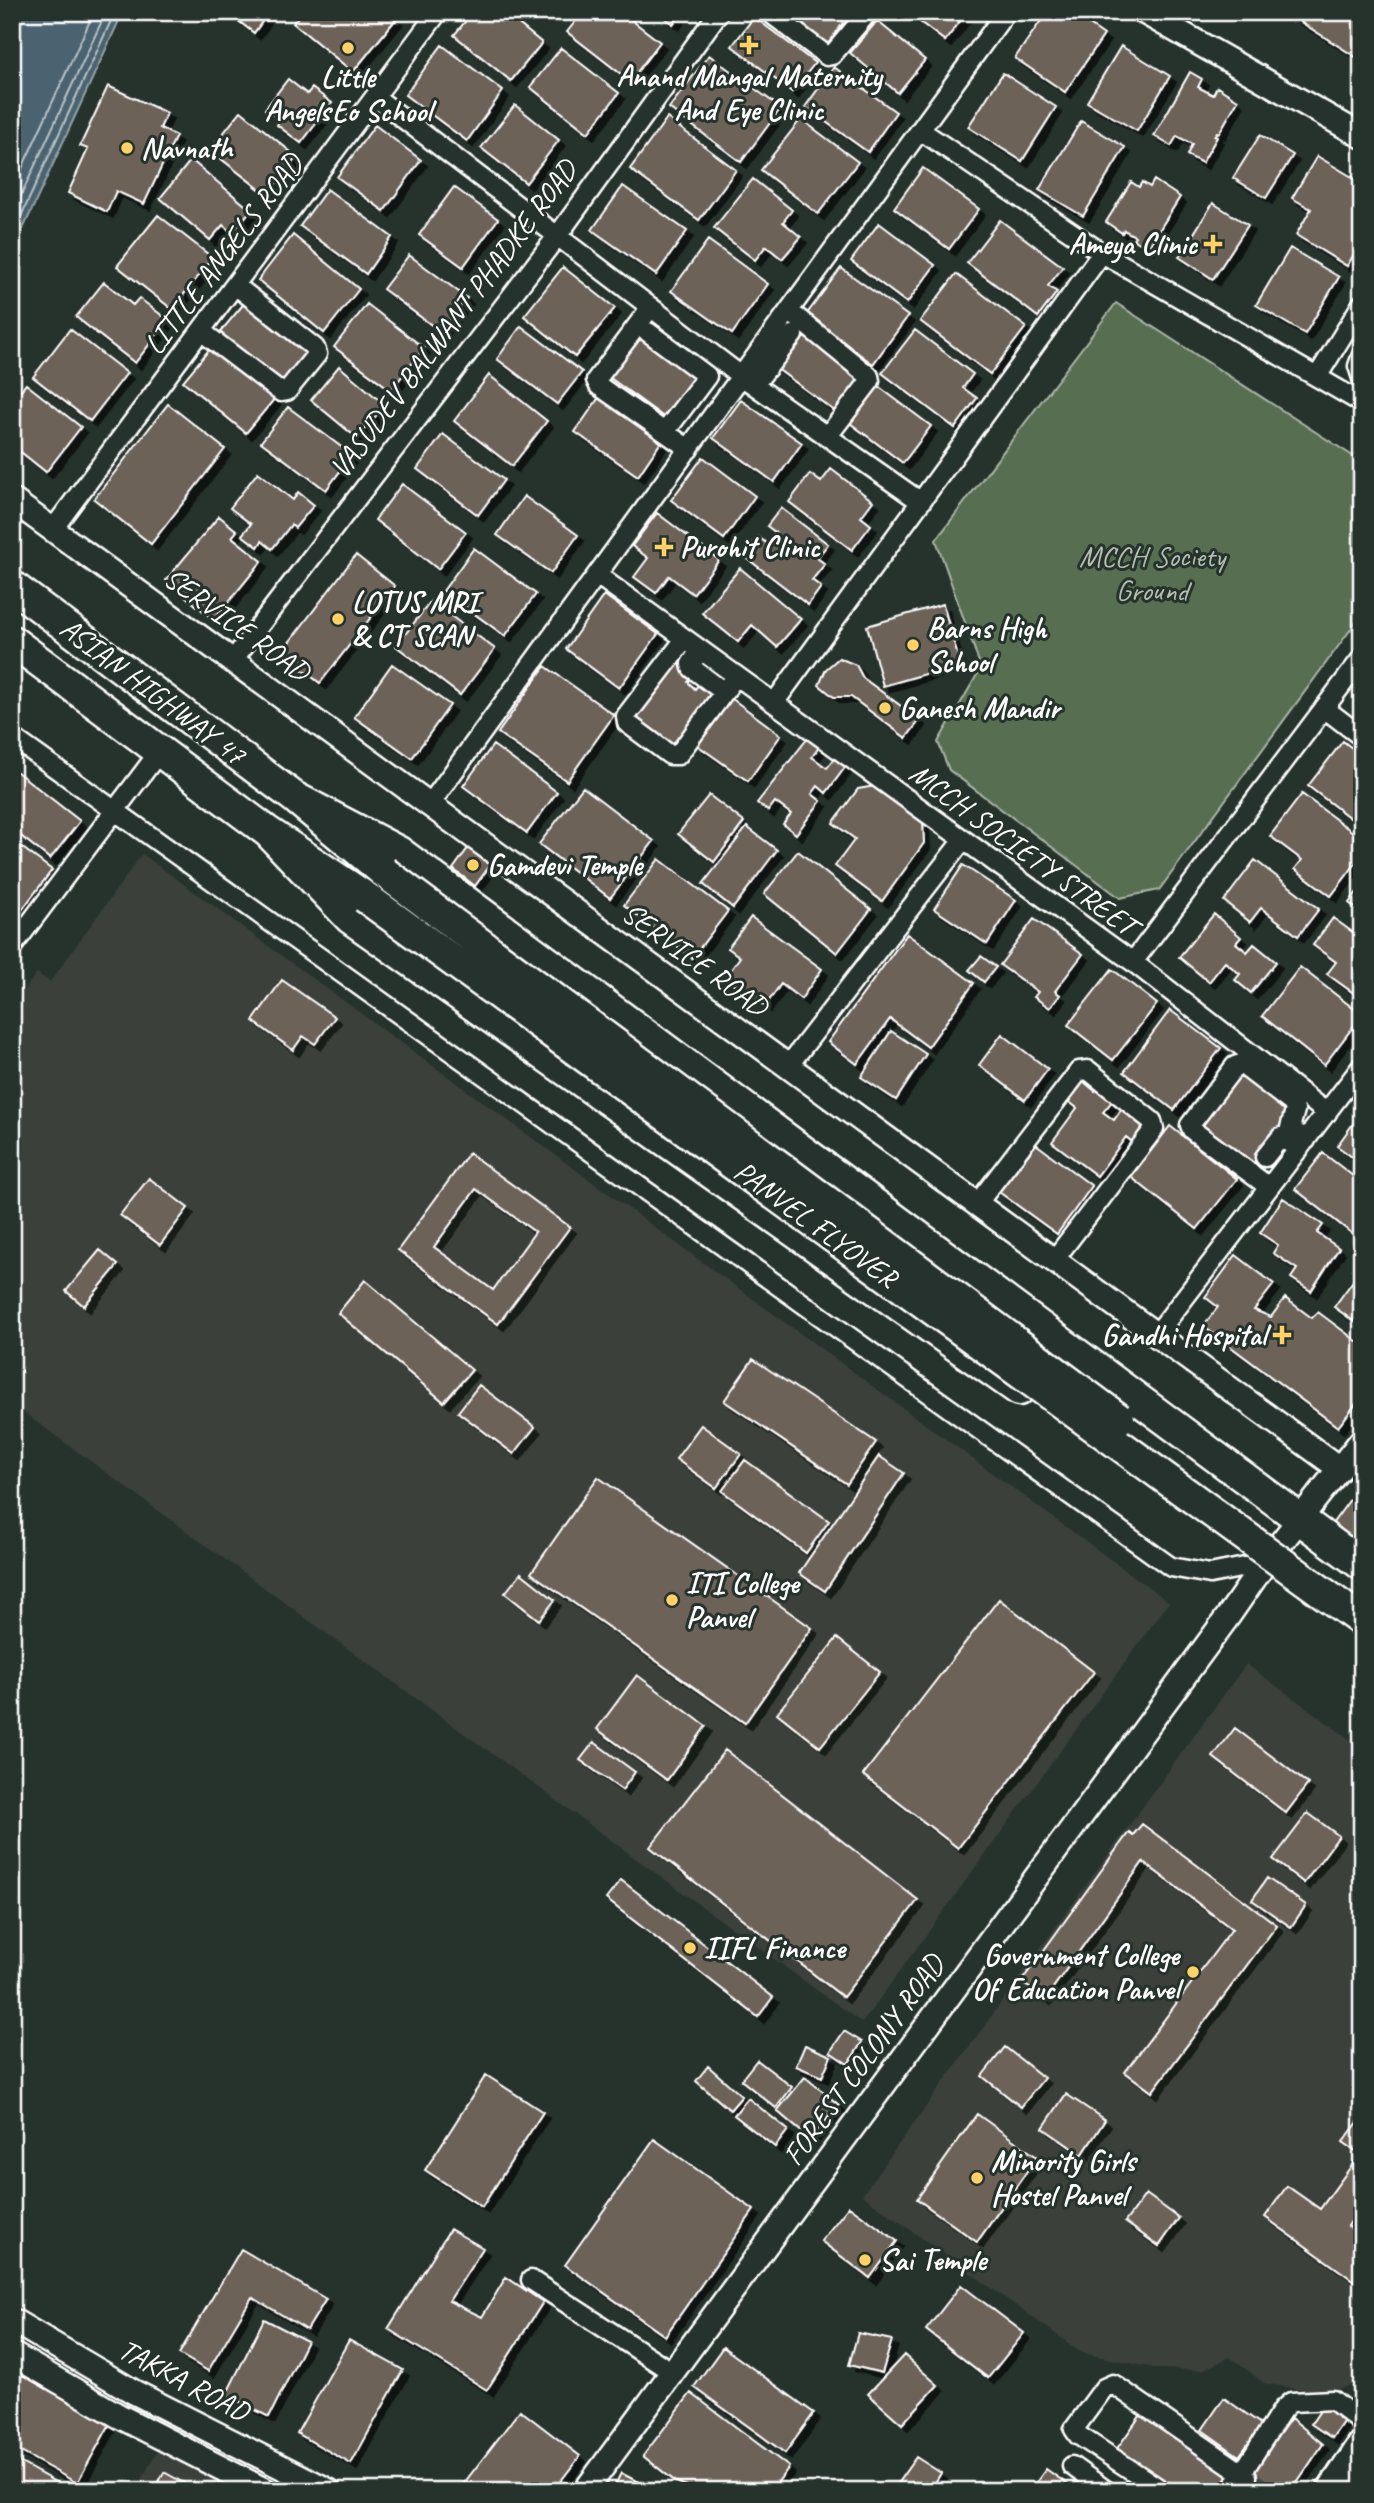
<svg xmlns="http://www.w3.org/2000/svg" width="1374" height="2503" viewBox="0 0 1374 2503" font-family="Caveat,sans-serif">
	<defs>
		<filter id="shadow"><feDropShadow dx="6" dy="6" stdDeviation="0" flood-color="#0009"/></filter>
	</defs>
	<rect width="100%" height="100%" fill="#26332d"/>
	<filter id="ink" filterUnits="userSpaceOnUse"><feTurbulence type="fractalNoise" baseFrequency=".0143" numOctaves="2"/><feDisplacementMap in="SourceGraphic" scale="14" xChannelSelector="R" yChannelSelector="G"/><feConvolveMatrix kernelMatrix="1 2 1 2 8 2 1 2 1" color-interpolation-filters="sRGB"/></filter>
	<g filter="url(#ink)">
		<path fill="#3b413a" d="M142,854L1169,1602L862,2023L12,1404V1007L37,973L50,982Z
			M1246,1664L1362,1748V2382L1335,2390L1308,2391L1264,2383L1230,2357L1202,2370L1159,2369L1082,2353L862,2195Z
			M164,2441L254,2491H134Z"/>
		<path fill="#596e51" stroke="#acb6a8" stroke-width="2" d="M1116,303L1362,462V614L1159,890L1120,898L949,770L938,742L981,668L936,540Z"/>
		<path fill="#4b6470" stroke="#93a2a9" stroke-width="2" d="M12,12H123L12,253Z"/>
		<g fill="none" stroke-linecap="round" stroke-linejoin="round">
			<path stroke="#b7c1c6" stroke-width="2" d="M12,190L94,12
				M12,215L106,12
				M12,236L115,12"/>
		</g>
		<path fill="#6d6259" stroke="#fff" stroke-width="2" fill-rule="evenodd" filter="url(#shadow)" d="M227,12H269L254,33Z
			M302,12H388L396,19L353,72L293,23Z
			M473,12H504L542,43L511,81L454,35Z
			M583,12H621L660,42L630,81L567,32Z
			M657,12H682L673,24Z
			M775,12H859L848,27L843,23L834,35L839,39L829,53Z
			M907,12H967L945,41Z
			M1047,12H1071L1104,35L1065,92L1015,58Z
			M1285,12H1362V61Z
			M754,17L815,63L792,92L732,46Z
			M877,21L925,60L898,93L850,53Z
			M442,45L503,91L467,141L405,95Z
			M1121,46L1170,76L1137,131L1087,102Z
			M561,48L619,93L588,133L530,87Z
			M709,55L781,108L741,162L669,108Z
			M834,67L896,112L868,152L805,107Z
			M1190,72L1202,79L1198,87L1213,95L1217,87L1238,100L1219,133L1217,132L1214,136L1217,137L1202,163L1187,155L1192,144L1177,136L1171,146L1154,136Z
			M1003,73L1056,107L1022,161L968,127Z
			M288,79L307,94L312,88L332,103L301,143L277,125L280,120L265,109Z
			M108,86L167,113L160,128L176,136L144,204L116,191L107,212L68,193L88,149L80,146Z
			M515,105L559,140L526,183L481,148Z
			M241,111L297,157L267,195L210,150Z
			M667,118L736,170L699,220L630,169Z
			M801,119L858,162L818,214L761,170Z
			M1081,121L1125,147L1083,216L1039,190Z
			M375,125L421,160L384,211L337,177Z
			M1260,135L1293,155L1266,198L1233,178Z
			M1317,156L1362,183V241L1347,266L1296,235L1311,209L1292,198Z
			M191,160L251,210L232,233L223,225L210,240L160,198Z
			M923,168L979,209L949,249L894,208Z
			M753,179L792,210L783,222L801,237L782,259L766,246L755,260L714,228Z
			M1154,180L1180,197L1148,248L1133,239L1135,236L1124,230L1122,233L1106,222L1131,182L1139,187L1142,182L1150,187Z
			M623,186L687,231L656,275L592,230Z
			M454,187L498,219L463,267L419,235Z
			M327,189L392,237L366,274L300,226Z
			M1213,203L1248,225L1213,279L1179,257Z
			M158,215L213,258L172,309L117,266Z
			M1000,220L1063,267L1048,286L1057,292L1038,317L967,263Z
			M879,223L935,265L907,303L851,261Z
			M293,235L359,289L324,333L258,280Z
			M708,240L768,284L732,334L671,291Z
			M1290,248L1339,277L1305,334L1256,305Z
			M409,255L467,298L441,332L383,289Z
			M563,267L615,308L575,357L524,316Z
			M841,268L908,316L873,364L806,315Z
			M956,274L1026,327L990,374L920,321Z
			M104,282L133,305L139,298L168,320L135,363L76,317Z
			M247,300L313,352L283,388L216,337Z
			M367,304L424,348L391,390L334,347Z
			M521,326L582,372L557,404L497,359Z
			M802,327L867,378L840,415L772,365Z
			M70,329L127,373L90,421L33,377Z
			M638,330L698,374L665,418L606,375Z
			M915,330L973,374L963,388L977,398L955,428L882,373Z
			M213,345L276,397L246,433L183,381Z
			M339,366L385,405L357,438L311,400Z
			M489,375L547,421L512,466L454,421Z
			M874,383L931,426L903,463L846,420Z
			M26,384L81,427L46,472L12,445V401Z
			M600,396L663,439L638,476L575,432Z
			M741,400L802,443L774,482L713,438Z
			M168,404L225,449L151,544L94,499Z
			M288,407L352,455L326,490L261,442Z
			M443,434L504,480L478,515L417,469Z
			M703,457L755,496L724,539L671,500Z
			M831,469L873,501L861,517L871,525L852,550L789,502L810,474L821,482Z
			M258,472L293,500L298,492L314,505L295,528L291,525L272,549L262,541L258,547L242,535L251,524L230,508Z
			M402,484L466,532L438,569L375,520Z
			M524,496L578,535L551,573L497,535Z
			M781,508L828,544L817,558L825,564L812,580L821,587L808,605L744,556L758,537L768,544L776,533L767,526Z
			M657,513L719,560L693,594L669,576L656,593L634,577L648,558L632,546Z
			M219,516L237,531L232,537L262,561L214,620L166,580Z
			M474,548L536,594L505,636L443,591Z
			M356,555L395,586L320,683L281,653Z
			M740,568L801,619L777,647L752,625L738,642L702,613Z
			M604,595L658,634L619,688L566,649Z
			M431,601L495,649L460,695L396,646Z
			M943,604L960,664L883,686L867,626Z
			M839,658L856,665L863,678L920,720L906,738L851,697H834L819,685L826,669Z
			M679,663L694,676L688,682L695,689L702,680L717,694L674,752L632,719Z
			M392,664L450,705L412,758L354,717Z
			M545,666L614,715L567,781L498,733Z
			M731,698L781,735L748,781L697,745Z
			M807,739L819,747L812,757L827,768L835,758L846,766L826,793L818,786L812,794L821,801L796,834L783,824L791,814L775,802L768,811L757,803Z
			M1343,741L1362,756V827L1308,786Z
			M493,745L557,792L527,833L463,786Z
			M12,768L80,821L50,859L12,829Z
			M875,786L923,821L924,843L882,901L835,866L855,839L833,823L858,789Z
			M583,787L654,841L610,898L539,844Z
			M1302,794L1362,839V855L1331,896L1295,869L1302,860L1270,836Z
			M709,795L744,822L714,862L678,834Z
			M747,827L777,850L733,908L703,884Z
			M12,840L52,870L12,923Z
			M471,844L494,860L475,886L453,869Z
			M798,851L871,909L837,953L764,894Z
			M659,859L728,911L692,958L624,905Z
			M1255,860L1319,909L1298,936L1261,908L1250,922L1224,901Z
			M963,865L1016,900L987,944L934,909Z
			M1362,885V913L1349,903Z
			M1214,914L1241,937L1236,943L1247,952L1254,944L1276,962L1251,993L1235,980L1240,974L1225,962L1209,982L1179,957Z
			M751,917L822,969L801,999L781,984L765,1006L725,978L740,957L728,948Z
			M1333,918L1362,939V999L1327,974L1336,962L1313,945Z
			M1034,919L1083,954L1055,991L1060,995L1050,1008L1034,997L1038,992L1000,965Z
			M907,934L974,983L928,1047L890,1019L857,1064L828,1042Z
			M981,956L996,967L984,982L969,970Z
			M1300,967L1362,1015L1324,1065L1262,1016Z
			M1112,969L1157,1004L1113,1060L1068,1025Z
			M282,980L335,1017L315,1044L303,1036L293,1050L253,1021Z
			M1170,1010L1221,1048L1174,1110L1124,1072Z
			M891,1031L926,1054L896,1100L861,1077Z
			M1002,1034L1048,1069L1025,1100L979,1065Z
			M1241,1068L1291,1106L1286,1120L1250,1168L1195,1127Z
			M1083,1081L1095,1091L1098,1087L1114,1099L1103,1112L1114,1120L1123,1107L1149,1126L1135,1144L1126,1137L1097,1176L1052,1142L1077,1108L1068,1101Z
			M1362,1111V1164L1337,1146Z
			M1170,1126L1237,1179L1197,1229L1131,1177Z
			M1036,1144L1092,1186L1057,1234L999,1192Z
			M469,1153L570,1227L498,1324L398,1250ZM476,1189L535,1232L493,1290L434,1247Z
			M1323,1153L1362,1183V1225L1354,1235L1295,1189Z
			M149,1178L188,1208L160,1245L120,1215Z
			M1283,1198L1323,1225L1317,1233L1339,1248L1311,1291L1291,1278L1297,1269L1273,1253L1278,1245L1260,1233Z
			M100,1250L118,1265L84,1306L66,1291Z
			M1236,1255L1274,1284L1254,1310L1271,1317L1285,1298L1312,1318L1318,1312L1362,1345V1396L1338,1427L1203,1326L1218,1307L1205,1297Z
			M1361,1270H1362V1327L1334,1307Z
			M365,1280L472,1370L444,1402L338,1313Z
			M753,1359L876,1442L847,1484L724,1401Z
			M479,1385L535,1427L514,1454L458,1412Z
			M701,1425L741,1454L716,1488L676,1459Z
			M879,1456L904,1473L825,1591L799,1573Z
			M745,1460L829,1521L806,1553L722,1491Z
			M598,1477L812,1628L745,1723L531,1573Z
			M1362,1483V1546L1332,1524Z
			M521,1573L555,1600L539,1620L505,1593Z
			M999,1599L1094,1672L958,1848L863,1775Z
			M837,1638L880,1672L820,1747L777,1713Z
			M637,1675L706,1726L667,1780L597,1729Z
			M1235,1728L1308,1784L1286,1813L1213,1757Z
			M594,1742L635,1772L622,1790L580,1760Z
			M725,1750L918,1900L843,1997L650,1847Z
			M1308,1813L1339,1836L1304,1883L1273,1859Z
			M1142,1824L1277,1925L1152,2092L1125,2072L1232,1929L1143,1862L1045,1999L1021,1982L1129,1832L1133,1835Z
			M1267,1878L1306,1905L1291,1927L1252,1900Z
			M621,1880L773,1997L758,2017L606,1899Z
			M844,2031L862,2042L848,2064L830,2052Z
			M805,2045L831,2056L822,2077L796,2066Z
			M1005,2047L1044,2078L1021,2107L982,2076Z
			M757,2060L792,2087L776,2108L741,2080Z
			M708,2066L742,2096L730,2110L696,2081Z
			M486,2075L543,2112L482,2207L425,2170Z
			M805,2077L839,2105L810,2139L777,2111Z
			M1066,2094L1105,2120L1082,2155L1043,2128Z
			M748,2098L788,2130L775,2147L734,2115Z
			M977,2114L1037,2157L977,2242L917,2199Z
			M1362,2117V2206L1348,2226L1362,2236V2277L1357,2283L1265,2217L1287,2186L1320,2209L1360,2154L1343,2142Z
			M654,2139L754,2210L665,2336L565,2265Z
			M1146,2194L1179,2218L1159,2246L1125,2222Z
			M849,2206L897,2241L870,2278L821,2241Z
			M450,2229L483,2248L449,2301L482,2317L506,2277L543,2302L487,2390L388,2329Z
			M241,2249L326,2299L307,2330L252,2297L208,2371L179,2354Z
			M961,2285L1024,2333L988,2378L926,2330Z
			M264,2319L307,2341L269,2417L226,2395Z
			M858,2333L892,2340L882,2373L849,2365Z
			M349,2340L403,2370L351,2464L297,2433Z
			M723,2347L814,2413L785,2453L694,2387Z
			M904,2355L938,2385L902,2424L868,2394Z
			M22,2375L110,2424L77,2483L12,2447V2392Z
			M691,2393L789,2467L771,2491H701L676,2482L643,2456Z
			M1224,2398L1262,2425L1239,2456L1202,2430Z
			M1324,2405L1345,2419L1332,2438L1311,2424Z
			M520,2410L580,2456L553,2491H458Z
			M1143,2412L1236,2478L1227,2491H1174L1116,2450Z
			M1291,2418L1323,2444L1291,2491H1238Z
			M916,2457L941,2473L930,2491H892Z
			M12,2458L57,2483L53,2491H12Z
			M1046,2469L1077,2491H1030Z
			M164,2472L198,2491H154Z
			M621,2473L648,2487L646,2491H612Z"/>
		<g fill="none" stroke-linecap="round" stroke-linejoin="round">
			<path stroke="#3c4742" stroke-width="18" stroke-dasharray="18 9" stroke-linecap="butt" d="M1247,2477L1267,2491"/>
			<defs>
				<path id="minor" d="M769,12L827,56L832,55L865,16L864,12
					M375,97L741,376L921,502
					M920,130L1102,253L1362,403
					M651,307L596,380L599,386L689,449
					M789,311L869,376L870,381L827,437
					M201,331L281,392L287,391L317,354L315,348L235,285
					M648,332L707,376L665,432
					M1362,355L1358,366L1362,378
					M1317,377L1362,304
					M754,385L793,335
					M53,529L438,12
					M597,575L1133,962L1327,1113
					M685,639L626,716L627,723L670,755H678L736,676
					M700,650L691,664L692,668L724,692
					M233,660L558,235L719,12
					M774,703L1102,253
					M1324,708L1362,737
					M12,737L1171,1567L1210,1574L1265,1563
					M430,804L1006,12
					M12,947L159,752
					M1133,962L1362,658
					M788,1066L963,840
					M1265,1157L1281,1137L1299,1149
					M1269,1187L1192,1130L1190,1125L1235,1066L1241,1064L1292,1103L1295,1110L1290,1128L1306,1140
					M977,1204L1079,1071L1088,1070L1152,1121L1154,1129L1054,1260
					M1156,1335L1362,1066
					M531,2280L672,2372
					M1072,2466L1107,2491
					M1163,2491L1078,2435L1074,2429L1104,2388L1113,2384L1242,2473L1283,2409L1291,2402L1333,2400L1362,2423
					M1231,2491L1242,2473L1247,2477"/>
				<path id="tertiary" d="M1144,12L1362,136
					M12,500L1340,1469
					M12,2320L134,2392L329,2491
					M12,2354L119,2416L266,2491
					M585,2491L1229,1615L1265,1563L1362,1440"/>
				<path id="secondary" d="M1330,2491L1362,2444
					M1359,2491L1362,2486"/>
				<path id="trunk" d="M12,586L294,797L384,872
					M12,641L268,832L365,897
					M294,797L399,852L1362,1565
					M268,832L350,918L1019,1390"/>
			</defs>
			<use href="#minor" stroke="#fff" stroke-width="23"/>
			<use href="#tertiary" stroke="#fff" stroke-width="28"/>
			<use href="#secondary" stroke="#fff" stroke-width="32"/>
			<use href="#trunk" stroke="#fff" stroke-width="35"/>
			<use href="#minor" stroke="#26332d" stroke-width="18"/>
			<use href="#tertiary" stroke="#26332d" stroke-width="23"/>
			<use href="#secondary" stroke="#26332d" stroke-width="26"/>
			<use href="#trunk" stroke="#26332d" stroke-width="30"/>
			<defs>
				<path id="trunk-bridge" d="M384,872L1119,1419
					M365,897L1362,1621"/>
			</defs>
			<use href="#trunk-bridge" stroke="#fff" stroke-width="35" stroke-linecap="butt"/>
			<use href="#trunk-bridge" stroke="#26332d" stroke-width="30"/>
		</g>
	</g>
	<g fill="#ffd166" stroke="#26332d" stroke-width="2.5">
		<path d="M745.5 34.5h7v7h7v7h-7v7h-7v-7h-7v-7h7z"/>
		<circle cx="348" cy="48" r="7"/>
		<circle cx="127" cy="148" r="7"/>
		<path d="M1209.5 233.5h7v7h7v7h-7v7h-7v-7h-7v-7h7z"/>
		<path d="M660.5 536.5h7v7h7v7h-7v7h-7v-7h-7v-7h7z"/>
		<circle cx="338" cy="619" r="7"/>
		<circle cx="913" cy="645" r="7"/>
		<circle cx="885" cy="708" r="7"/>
		<circle cx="473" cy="865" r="7"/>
		<path d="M1278.5 1324.5h7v7h7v7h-7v7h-7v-7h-7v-7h7z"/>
		<circle cx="672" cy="1600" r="7"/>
		<circle cx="690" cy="1948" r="7"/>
		<circle cx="1193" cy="1972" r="7"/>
		<circle cx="977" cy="2178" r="7"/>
		<circle cx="865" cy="2260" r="7"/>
	</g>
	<g text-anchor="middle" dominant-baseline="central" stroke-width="6" stroke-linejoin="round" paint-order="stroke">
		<g font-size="30" font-weight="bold" fill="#fff" stroke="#26332d" text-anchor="start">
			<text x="749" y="76" text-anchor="middle">Anand Mangal Maternity<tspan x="749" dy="34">And Eye Clinic</tspan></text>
			<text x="348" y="77" text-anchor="middle">Little<tspan x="348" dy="34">AngelsEo School</tspan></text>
			<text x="141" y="148">Navnath</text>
			<text x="1197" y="244" text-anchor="end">Ameya Clinic</text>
			<text x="680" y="547">Purohit Clinic</text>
			<text x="352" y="602">LOTUS MRI<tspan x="352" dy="34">&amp; CT SCAN</tspan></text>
			<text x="927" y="628">Barns High<tspan x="927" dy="34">School</tspan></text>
			<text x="899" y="708">Ganesh Mandir</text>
			<text x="487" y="865">Gamdevi Temple</text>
			<text x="1266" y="1335" text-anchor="end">Gandhi Hospital</text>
			<text x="686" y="1583">ITI College<tspan x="686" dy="34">Panvel</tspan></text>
			<text x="704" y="1948">IIFL Finance</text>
			<text x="1179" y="1955" text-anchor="end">Government College<tspan x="1179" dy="34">Of Education Panvel</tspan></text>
			<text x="991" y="2161">Minority Girls<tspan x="991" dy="34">Hostel Panvel</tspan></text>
			<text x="879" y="2260">Sai Temple</text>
		</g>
		<g font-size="30" fill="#fff" stroke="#26332d">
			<text transform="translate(223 254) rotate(-53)">LITTLE ANGELS ROAD</text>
			<text transform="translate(453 319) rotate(-53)">VASUDEV BALWANT PHADKE ROAD</text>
			<text transform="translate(237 624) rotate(36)">SERVICE ROAD</text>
			<text transform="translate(153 691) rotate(37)">ASIAN HIGHWAY 47</text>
			<text transform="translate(1023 849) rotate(36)">MCCH SOCIETY STREET</text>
			<text transform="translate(695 959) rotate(36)">SERVICE ROAD</text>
			<text transform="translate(816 1224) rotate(36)">PANVEL FLYOVER</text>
			<text transform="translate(863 2060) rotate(-54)">FOREST COLONY ROAD</text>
			<text transform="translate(184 2380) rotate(28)">TAKKA ROAD</text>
		</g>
		<g font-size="30" fill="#b4beb1" stroke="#26332d">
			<text x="1152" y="556">MCCH Society<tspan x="1152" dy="34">Ground</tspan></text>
		</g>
	</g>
	<rect width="1374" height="2503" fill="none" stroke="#26332d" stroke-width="42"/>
	<rect x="21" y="21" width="1332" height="2461" fill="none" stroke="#fff" stroke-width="2.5" filter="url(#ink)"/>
</svg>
